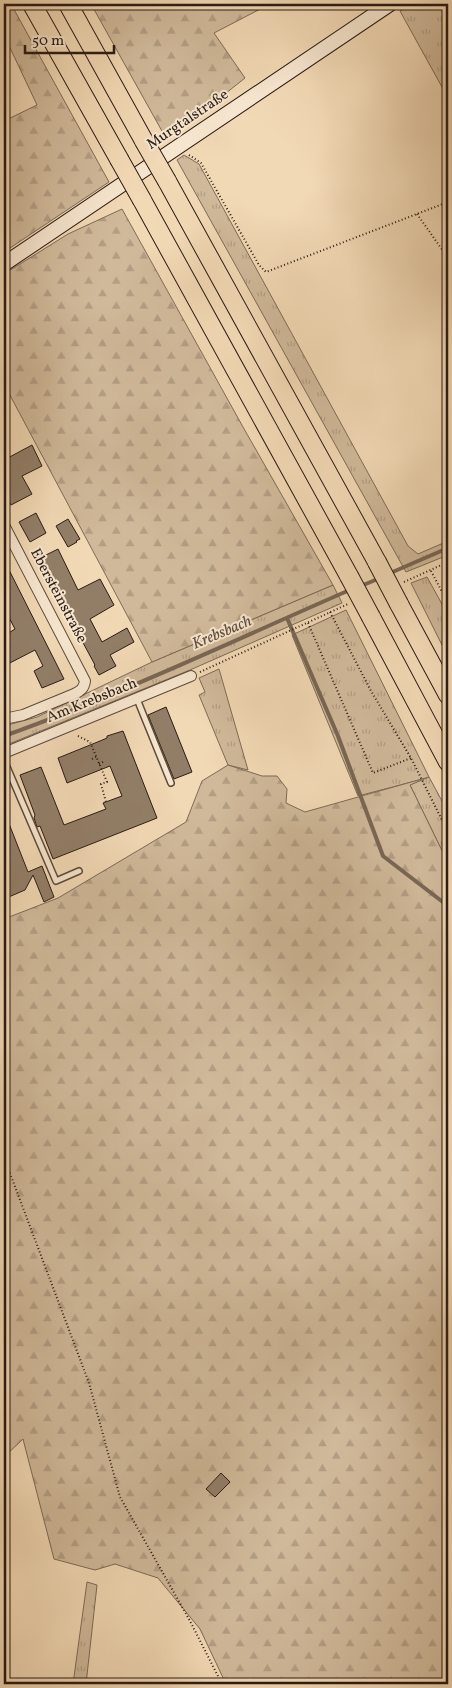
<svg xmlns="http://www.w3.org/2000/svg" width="452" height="1688" viewBox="0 0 452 1688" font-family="Vollkorn,serif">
	<defs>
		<pattern id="grass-tufts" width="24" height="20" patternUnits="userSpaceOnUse" patternTransform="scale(1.25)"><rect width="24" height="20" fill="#d0b99a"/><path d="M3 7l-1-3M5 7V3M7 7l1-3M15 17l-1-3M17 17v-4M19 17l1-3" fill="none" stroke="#b39e84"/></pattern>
		<pattern id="forest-firs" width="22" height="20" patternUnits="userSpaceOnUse" patternTransform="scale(1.25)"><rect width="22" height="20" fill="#d0b99a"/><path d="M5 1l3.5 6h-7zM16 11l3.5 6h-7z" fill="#b39e84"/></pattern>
	</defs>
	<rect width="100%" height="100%" fill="#f2d9b5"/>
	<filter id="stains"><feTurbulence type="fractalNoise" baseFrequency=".004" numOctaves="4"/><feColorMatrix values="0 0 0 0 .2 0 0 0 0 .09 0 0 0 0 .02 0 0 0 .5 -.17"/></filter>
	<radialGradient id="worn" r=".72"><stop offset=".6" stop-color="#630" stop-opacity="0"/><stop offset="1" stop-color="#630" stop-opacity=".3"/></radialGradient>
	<path fill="url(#grass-tufts)" stroke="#7d6a57" d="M413,4H448V98L400,11Z
		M184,155L199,164L408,546L418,554L448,541V555L406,572L177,160Z
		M427,577L448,615V657L411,583Z
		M333,585L342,603L190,670L4,746V726L37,717L152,662Z
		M346,610L429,777L448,812V863L410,785L423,779L358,796L292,635Z
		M219,669L248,770L228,765L199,695L205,692L199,678Z
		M87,1582L97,1585L86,1684H73Z"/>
	<path fill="url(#forest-firs)" stroke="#7d6a57" d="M7,4H11L109,182L4,252V121L37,105L4,35V5Z
		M91,4H191L194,9L206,4H270L214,33L245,78L167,140Z
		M122,209L243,427L333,585L152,662L4,384V274L68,234Z
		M228,765L262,776H277L287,789L286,803L305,812L429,777L410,785L448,863V1684H226L200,1629L158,1578L115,1564L95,1570L54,1559L23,1439L4,1457V919L58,898L186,822L202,781Z"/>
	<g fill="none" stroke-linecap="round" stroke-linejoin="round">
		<path stroke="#796654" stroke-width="4" d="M388,574L448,548
			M361,586L380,578
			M287,618L338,736L383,856L448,906
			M4,736C122,694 237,639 352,589"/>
	</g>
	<path fill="#927e68" stroke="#2a1b14" d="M32,445L42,466L22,476L32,494L11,505L4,491V460Z
		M36,513L46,533L30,542L19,522Z
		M68,519L80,539L76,541L77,542L68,547L56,526Z
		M58,549L78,590L100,579L114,605L90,619L102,642L127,628L134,642L110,655L116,666L99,675L94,666L95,665L38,559Z
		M4,560L64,679L42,688L34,671L43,666L35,650L4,666V636L15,629L4,608Z
		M166,707L192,772L174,779L148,715Z
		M123,731L157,818L53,859L40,826L37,827L34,818L35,815L20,775L41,767L64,825L106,809L103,803L122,796L110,766L67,783L58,758L100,741L107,738V736Z
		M4,811L28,872L42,866L54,897L44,902L33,875L25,890L4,899Z
		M221,1473L230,1482L215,1497L206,1489Z"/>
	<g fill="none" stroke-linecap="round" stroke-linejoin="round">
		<defs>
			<path id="service" d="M137,699L171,783
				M4,760L56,881L79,871"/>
			<path id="minor" d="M4,525L85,681C84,688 81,691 74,694L23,715L4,719
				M4,753L191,676"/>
			<path id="secondary" d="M4,264L390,4"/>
			<path id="motorway" d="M32,4L119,159
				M68,4L144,141
				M167,181L377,562
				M142,200L349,576
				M399,604L448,695
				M371,617L448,762"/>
		</defs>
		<use href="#service" stroke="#5c4a3c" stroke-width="8"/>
		<use href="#minor" stroke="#5c4a3c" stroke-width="12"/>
		<use href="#secondary" stroke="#2a1b14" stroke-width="16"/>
		<use href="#motorway" stroke="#2a1b14" stroke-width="20"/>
		<path stroke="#2a1b14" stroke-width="2" stroke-dasharray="1 2.5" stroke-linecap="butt" d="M189,155L201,163L259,265L266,272L448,202
			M417,214L448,258
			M431,571L448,603
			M404,582L448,562
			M330,612L371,691L411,758L448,832
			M308,623L373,773L411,758
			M200,672L348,604
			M78,736L90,742L107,782L101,784L106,802
			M92,759L96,757
			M99,764L105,761
			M4,1149L8,1168L89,1383L120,1497L190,1621L222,1684"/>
		<use href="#service" stroke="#f7e6cf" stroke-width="5"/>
		<use href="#minor" stroke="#f7e6cf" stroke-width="10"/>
		<use href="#secondary" stroke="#f7e6cf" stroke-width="14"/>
		<use href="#motorway" stroke="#f2d9b5" stroke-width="18"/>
		<defs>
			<path id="motorway-bridge" d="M144,141L167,181
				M119,159L142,200
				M377,562L399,604
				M349,576L371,617"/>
		</defs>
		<use href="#motorway-bridge" stroke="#2a1b14" stroke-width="20" stroke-linecap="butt"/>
		<use href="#motorway-bridge" stroke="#f2d9b5" stroke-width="18"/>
	</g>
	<g text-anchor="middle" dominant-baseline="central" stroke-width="4" stroke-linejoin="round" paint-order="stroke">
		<g font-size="15" fill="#2a1b14" stroke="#f7e6cf">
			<text transform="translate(188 120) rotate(-34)">Murgtalstraße</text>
			<text transform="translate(58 596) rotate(62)">Ebersteinstraße</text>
			<text transform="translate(92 701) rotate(-22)">Am Krebsbach</text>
		</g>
		<g font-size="16" font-style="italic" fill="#5f4d3e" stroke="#f7e6cf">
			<text transform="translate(222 633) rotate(-23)">Krebsbach</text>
		</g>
	</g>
	<rect width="452" height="1688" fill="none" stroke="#f2d9b5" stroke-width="20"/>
	<rect x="5" y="5" width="442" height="1678" fill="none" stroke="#2a1b14" stroke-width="2.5"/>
	<rect x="10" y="10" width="432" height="1668" fill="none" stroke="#2a1b14"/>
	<path d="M25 45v8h89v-8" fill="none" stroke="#2a1b14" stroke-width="2.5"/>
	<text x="32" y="45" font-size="15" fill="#2a1b14" stroke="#f7e6cf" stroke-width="4" paint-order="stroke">50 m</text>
	<rect width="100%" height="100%" filter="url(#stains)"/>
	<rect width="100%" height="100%" fill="url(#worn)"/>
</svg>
